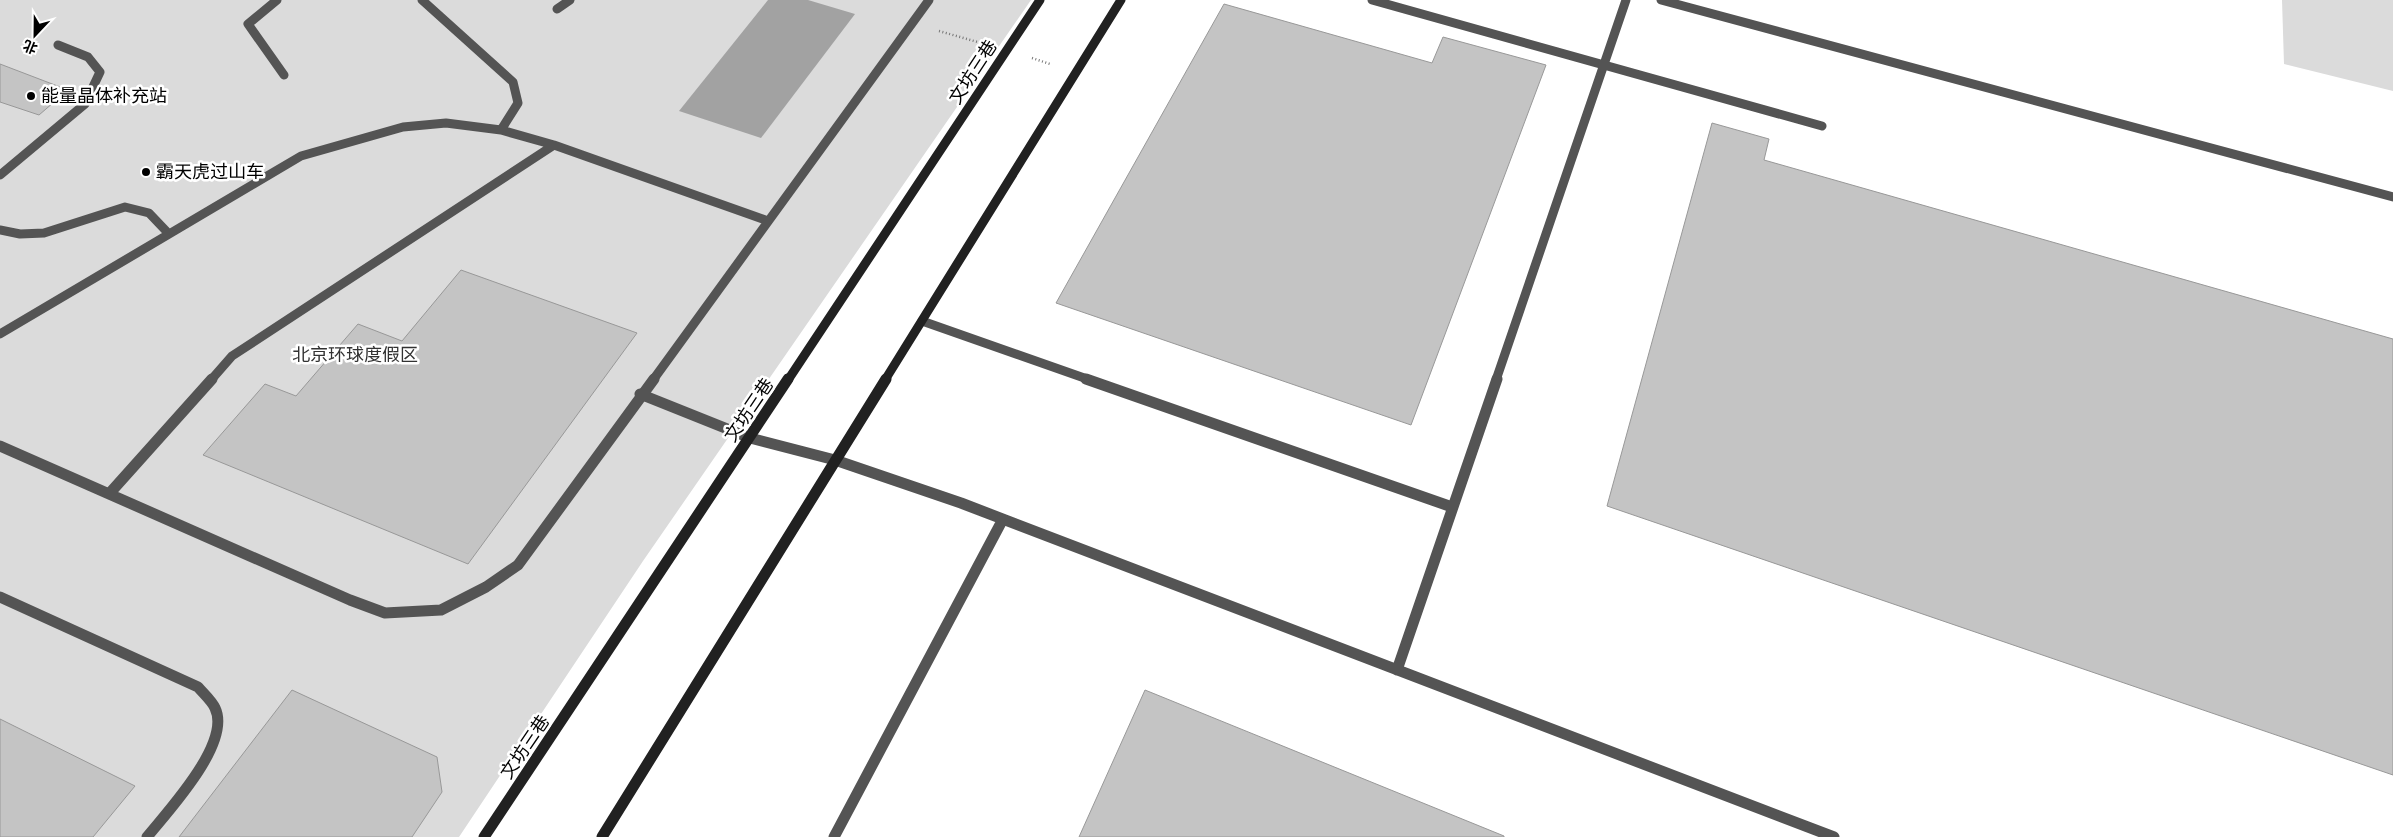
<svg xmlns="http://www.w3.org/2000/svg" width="2393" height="837" viewBox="0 0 2393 837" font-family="Cabin,'Noto Sans SC',sans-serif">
	<rect width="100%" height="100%" fill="#fff"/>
	<path fill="#dbdbdb" d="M0,0H1031L643,561L459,837H0Z
		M2282,0H2393V91L2284,64Z"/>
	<path fill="#a2a2a2" d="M768,0H808L855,14L761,138L679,111Z"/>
	<path fill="#c4c4c4" stroke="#989898" d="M1224,4L1432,63L1443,37L1546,65L1411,425L1056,303Z
		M0,64L68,90L39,115L0,102Z
		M1712,123L1769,139L1764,160L2393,339V775L1607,506Z
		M461,270L637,333L468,564L203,455L265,384L296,396L358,324L402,341Z
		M292,690L437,757L442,792L412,837H179Z
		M1145,690L1504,836V837H1079Z
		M0,719L135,786L93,837H0Z"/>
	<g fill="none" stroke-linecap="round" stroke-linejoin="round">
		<path stroke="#767676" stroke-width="2.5" stroke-dasharray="1 2.5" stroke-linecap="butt" d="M939,31L981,43
			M1032,58L1050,64"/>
		<path stroke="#545454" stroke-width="9" d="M277,0L248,24L284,75
			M422,0L513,82L518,103L501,130
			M1372,0L1822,126
			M1661,0L2393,197
			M557,9L570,0
			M0,175L85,104L100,72L88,57L58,45
			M0,230L20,234L44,233L125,207L149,213L169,234
			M922,321L1090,380
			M0,334L301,156L403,127L446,123L501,130L554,145
			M211,380L232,356L554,145L768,221
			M653,380L929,0
			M1496,380L1626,0"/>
		<path stroke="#545454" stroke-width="11" d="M1086,379L1452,507
			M640,394L750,438L835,460L961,503L1834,837
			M0,446L350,600L385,613L441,610L486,587L518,565L654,379
			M109,494L212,379
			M0,597L198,687C203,693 212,701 215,708C232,743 168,811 147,837
			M1397,670L1497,379
			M834,837L1003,519"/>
		<path stroke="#212121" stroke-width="9" d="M788,380L1040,0
			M885,380L1121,0"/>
		<path stroke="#212121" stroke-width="11" d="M484,837L788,379
			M602,837L886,379"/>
	</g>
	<g fill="#000" stroke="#fff" stroke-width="2">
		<circle cx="31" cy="96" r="5"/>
		<circle cx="146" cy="172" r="5"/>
	</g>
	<g text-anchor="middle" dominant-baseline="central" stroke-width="5" stroke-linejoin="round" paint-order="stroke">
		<g font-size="18" fill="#000" stroke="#fff">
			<text transform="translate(973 72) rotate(-57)">文坊三巷</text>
			<text transform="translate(749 410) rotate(-56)">文坊三巷</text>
			<text transform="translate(525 747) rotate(-56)">文坊三巷</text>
		</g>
		<g font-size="18" fill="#000" stroke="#fff" text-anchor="start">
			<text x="41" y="96">能量晶体补充站</text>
			<text x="156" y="172">霸天虎过山车</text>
		</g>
		<g font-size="18" fill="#323232" stroke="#fff">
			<text x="355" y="355">北京环球度假区</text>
		</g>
	</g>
	<g transform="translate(35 35) rotate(202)" stroke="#ffffff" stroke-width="4" paint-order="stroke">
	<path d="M0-4L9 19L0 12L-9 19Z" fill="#000000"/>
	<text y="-8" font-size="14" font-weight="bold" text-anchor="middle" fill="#000000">北</text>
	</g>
</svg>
